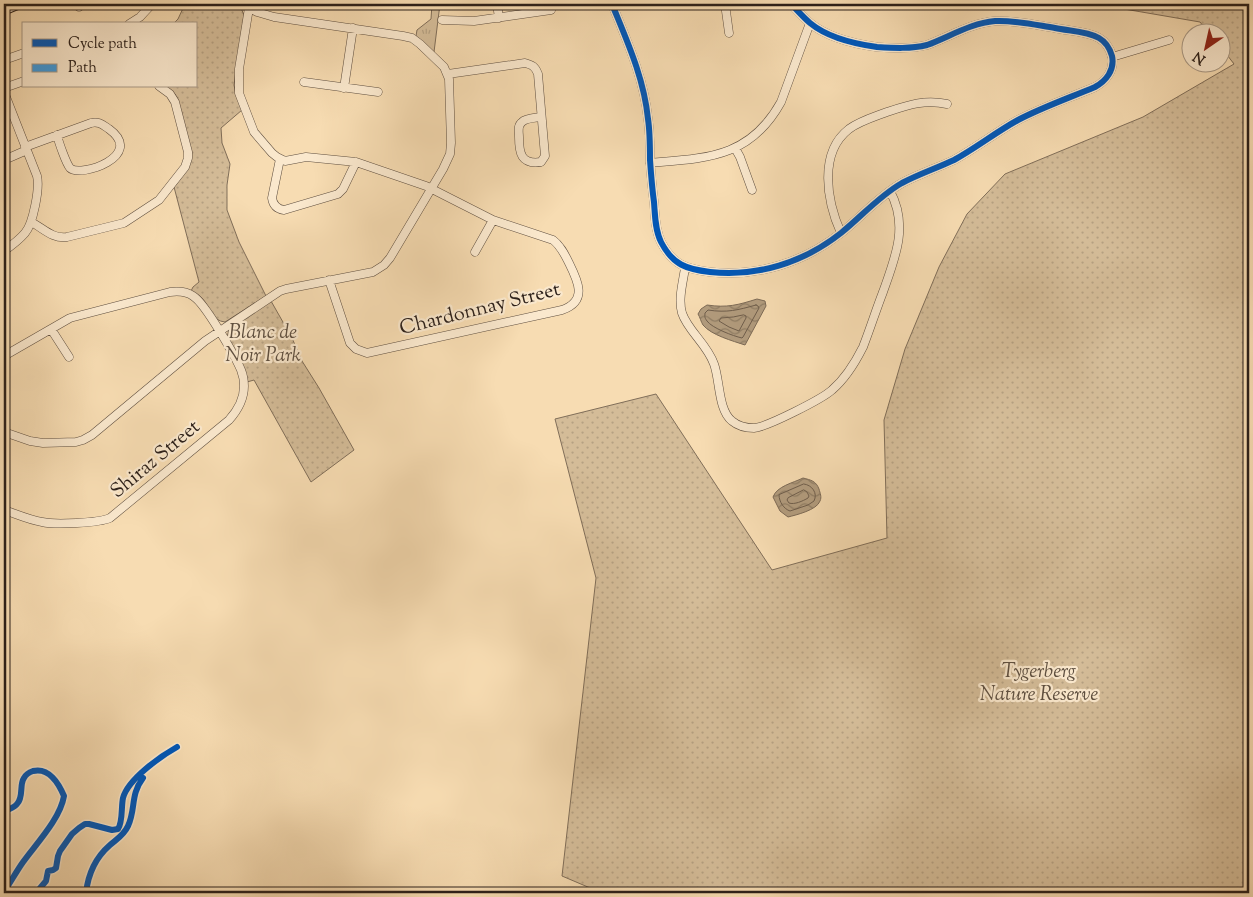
<svg xmlns="http://www.w3.org/2000/svg" width="1253" height="897" viewBox="0 0 1253 897" font-family="'Sorts Mill Goudy',serif">
	<defs>
		<pattern id="grass-tufts" width="24" height="20" patternUnits="userSpaceOnUse" patternTransform="scale(1.25)"><rect width="24" height="20" fill="#d4bc98"/><path d="M3 7l-1-3M5 7V3M7 7l1-3M15 17l-1-3M17 17v-4M19 17l1-3" fill="none" stroke="#b6a182"/></pattern>
		<pattern id="park-dots" width="8" height="8" patternUnits="userSpaceOnUse" patternTransform="scale(1.25)"><rect width="8" height="8" fill="#d4bc98"/><path d="M2 2h.1M6 6h.1" fill="none" stroke="#b6a182" stroke-width="1.8" stroke-linecap="round"/></pattern>
		<pattern id="water-waves" width="16" height="10" patternUnits="userSpaceOnUse" patternTransform="scale(1.25)"><rect width="16" height="10" fill="#b29c7e"/><path d="M0 5q4-4 8 0t8 0" fill="none" stroke="#917f66"/></pattern>
	</defs>
	<rect width="100%" height="100%" fill="#f7dcb2"/>
	<filter id="stains"><feTurbulence type="fractalNoise" baseFrequency=".004" numOctaves="4"/><feColorMatrix values="0 0 0 0 .2 0 0 0 0 .09 0 0 0 0 .02 0 0 0 .5 -.17"/></filter>
	<radialGradient id="worn" r=".72"><stop offset=".6" stop-color="#630" stop-opacity="0"/><stop offset="1" stop-color="#630" stop-opacity=".3"/></radialGradient>
	<path fill="url(#grass-tufts)" stroke="#806e59" d="M432,4H440L434,52L416,36L417,30L431,19Z"/>
	<path fill="url(#park-dots)" stroke="#806e59" d="M185,4H235L241,8L244,15L234,85L236,95L242,110L221,128L222,143L230,164L227,185V210L239,242L266,296L225,322C212,321 210,307 202,298C199,295 195,293 191,291L193,287L199,282L174,187L187,170L191,152L178,101L175,94L165,86H196V24H173L178,19Z
		M1095,4H1249V893H602L562,876L596,578L555,419L656,394L772,570L887,538L884,420L905,349L939,267L967,214L1005,174L1143,117L1234,64L1221,47L1220,32H1208L1200,22Z
		M271,301L292,338L302,361L319,388L354,450L311,482L254,380L247,382L227,337L229,329Z"/>
	<path fill="url(#water-waves)" stroke="#7c6a56" d="M757,299L765,301L766,306L745,345C733,341 711,335 703,325C701,322 700,317 698,314L701,309L707,305C727,308 738,305 757,299Z
		M803,478C811,480 816,481 819,489C820,493 822,497 820,501C817,510 796,515 788,517L780,511L773,497C777,486 793,483 803,478Z"/>
	<g fill="none" stroke-linecap="round" stroke-linejoin="round">
		<path stroke="#6f5e4c" stroke-width="1" d="M756,305L758,306L759,308L743,337L742,338C733,336 712,328 707,321C704,317 705,316 705,313L708,310C727,313 738,310 756,305Z
			M744,315L746,316V318L739,331L729,327L719,321L721,318L733,317Z
			M804,484C812,485 818,493 814,501L808,505L790,511C784,509 779,502 779,495Z
			M804,490L807,492L809,496L808,498C803,501 794,505 789,503L787,500L788,498Z"/>
		<defs>
			<path id="street" d="M409,4L417,5
				M497,4L499,18
				M612,4C627,41 644,78 648,119C650,132 650,146 650,160C651,174 652,188 654,202C655,215 655,230 661,242C673,265 686,269 710,272C757,277 803,263 841,233C861,217 879,196 902,183C919,174 937,168 954,160C976,148 996,132 1018,120C1043,107 1069,98 1095,87C1106,81 1115,70 1112,56C1110,49 1106,42 1099,38C1087,31 1069,31 1055,28C1036,25 1015,20 995,21C971,23 949,37 927,45C911,49 894,48 877,47C855,44 827,37 810,23C803,17 797,10 791,4
				M725,4L729,33
				M79,7L82,4
				M249,8L239,69V93L254,132L272,153L277,157L285,161L306,157L356,162L426,186L493,220L553,240C561,246 565,255 569,263C578,281 588,301 562,310L367,353L356,349L350,343L329,280
				M442,20L474,21L551,10
				M129,24L140,17L152,4
				M1112,57L1169,40
				M4,60L24,53
				M448,74L525,63C532,65 535,66 538,74L545,156L541,162C521,165 519,153 519,137C519,132 517,126 522,122C526,118 535,118 541,117
				M304,82L378,92
				M4,88L24,81
				M344,88L353,28
				M4,92L37,176C40,188 33,224 25,233C19,240 11,246 4,251
				M25,147C47,139 69,131 91,123C99,121 103,125 109,129C146,156 80,178 70,168C66,163 59,143 57,135
				M735,148L740,157L752,190
				M280,159L272,198C273,205 277,209 284,210L338,194L343,189L356,162
				M4,160L27,150
				M650,163C707,158 750,158 781,102L810,23
				M31,222C43,228 52,239 67,237L124,223L159,200L185,167L188,158V152L175,102L170,94L159,86
				M841,233C827,202 818,153 849,129C860,121 874,117 887,112C908,105 925,99 947,104
				M475,252L493,220
				M685,268C683,282 678,299 682,313C688,331 707,344 714,364C720,380 718,410 732,421C738,426 746,428 754,428C767,427 822,399 832,390C846,378 855,363 863,347C870,329 876,310 883,292C895,258 909,226 890,191
				M51,329L69,357
				M4,356L70,318L170,292C178,291 186,291 193,296C205,303 235,356 241,370C243,375 244,380 244,386C244,399 238,410 229,420L110,518C99,523 55,525 42,522C29,520 16,514 4,510
				M4,432L30,441L43,443L76,442L83,440L92,435L205,341L280,291L286,289L373,272L384,265L390,258L443,169L450,154L451,143L449,79L444,67L420,44L412,38L403,36L274,17L257,12L241,4"/>
			<path id="secondary" d="M4,9L16,4"/>
		</defs>
		<use href="#street" stroke="#5f4f40" stroke-width="9"/>
		<use href="#secondary" stroke="#2c201a" stroke-width="13"/>
		<use href="#street" stroke="#fae8cd" stroke-width="8"/>
		<use href="#secondary" stroke="#fae8cd" stroke-width="11"/>
		<path stroke="#3d9bdf" stroke-width="5" stroke-dasharray="10 5" stroke-linecap="butt" d="M4,821C9,831 8,838 4,848"/>
		<defs>
			<path id="cycleway" d="M612,4C627,41 644,78 648,119C650,132 650,146 650,160C651,174 652,188 654,202C655,215 655,230 661,242C673,265 686,269 710,272C757,277 803,263 841,233C861,217 879,196 902,183C919,174 937,168 954,160C976,148 996,132 1018,120C1043,107 1069,98 1095,87C1106,81 1115,70 1112,56C1110,49 1106,42 1099,38C1087,31 1069,31 1055,28C1036,25 1015,20 995,21C971,23 949,37 927,45C911,49 894,48 877,47C855,44 827,37 810,23C803,17 797,10 791,4
				M4,812C8,809 14,808 17,804C24,797 19,785 24,778C26,774 30,772 33,771C49,767 59,784 64,796C60,820 34,846 21,865C15,874 10,883 4,892
				M36,893L46,881L48,871L53,870L56,868L58,856L60,851L72,834L79,828L85,824H89L112,830L118,829C123,822 121,807 123,798C128,779 161,756 177,747
				M86,893C88,875 95,858 110,845C117,839 124,835 128,826C136,809 130,795 143,778"/>
		</defs>
		<use href="#cycleway" stroke="#fae8cd" stroke-width="9"/>
		<use href="#cycleway" stroke="#0057b8" stroke-width="6"/>
	</g>
	<g text-anchor="middle" dominant-baseline="central" stroke-width="4.5" stroke-linejoin="round" paint-order="stroke">
		<g font-size="20" fill="#2c201a" stroke="#fae8cd">
			<text transform="translate(480 310) rotate(-14)">Chardonnay Street</text>
			<text transform="translate(156 460) rotate(-40)">Shiraz Street</text>
		</g>
		<g font-size="20" font-style="italic" fill="#5e4f40" stroke="#fae8cd">
			<text x="263" y="333">Blanc de<tspan x="263" dy="23">Noir Park</tspan></text>
			<text x="1039" y="672">Tygerberg<tspan x="1039" dy="23">Nature Reserve</tspan></text>
		</g>
	</g>
	<rect width="1253" height="897" fill="none" stroke="#f7dcb2" stroke-width="20"/>
	<rect x="5" y="5" width="1243" height="887" fill="none" stroke="#2c201a" stroke-width="2.5"/>
	<rect x="10" y="10" width="1233" height="877" fill="none" stroke="#2c201a"/>
	<rect x="22" y="22" width="175" height="65" fill="#fae8cd" stroke="#a89885"/>
	<rect x="32" y="39" width="25" height="8" fill="#0057b8" stroke="#a89885"/>
	<text x="68" y="48" font-size="15" fill="#2c201a">Cycle path</text>
	<rect x="32" y="64" width="25" height="8" fill="#3d9bdf" stroke="#a89885"/>
	<text x="68" y="72" font-size="15" fill="#2c201a">Path</text>
	<g transform="translate(1206 48) rotate(214)"><circle r="24" fill="#fae8cd" stroke="#a89885"/>
	<path d="M0-4L9 19L0 12L-9 19Z" fill="#8f2418"/>
	<text y="-8" font-size="14" font-weight="bold" text-anchor="middle" fill="#2c201a">N</text>
	</g>
	<rect width="100%" height="100%" filter="url(#stains)"/>
	<rect width="100%" height="100%" fill="url(#worn)"/>
</svg>
